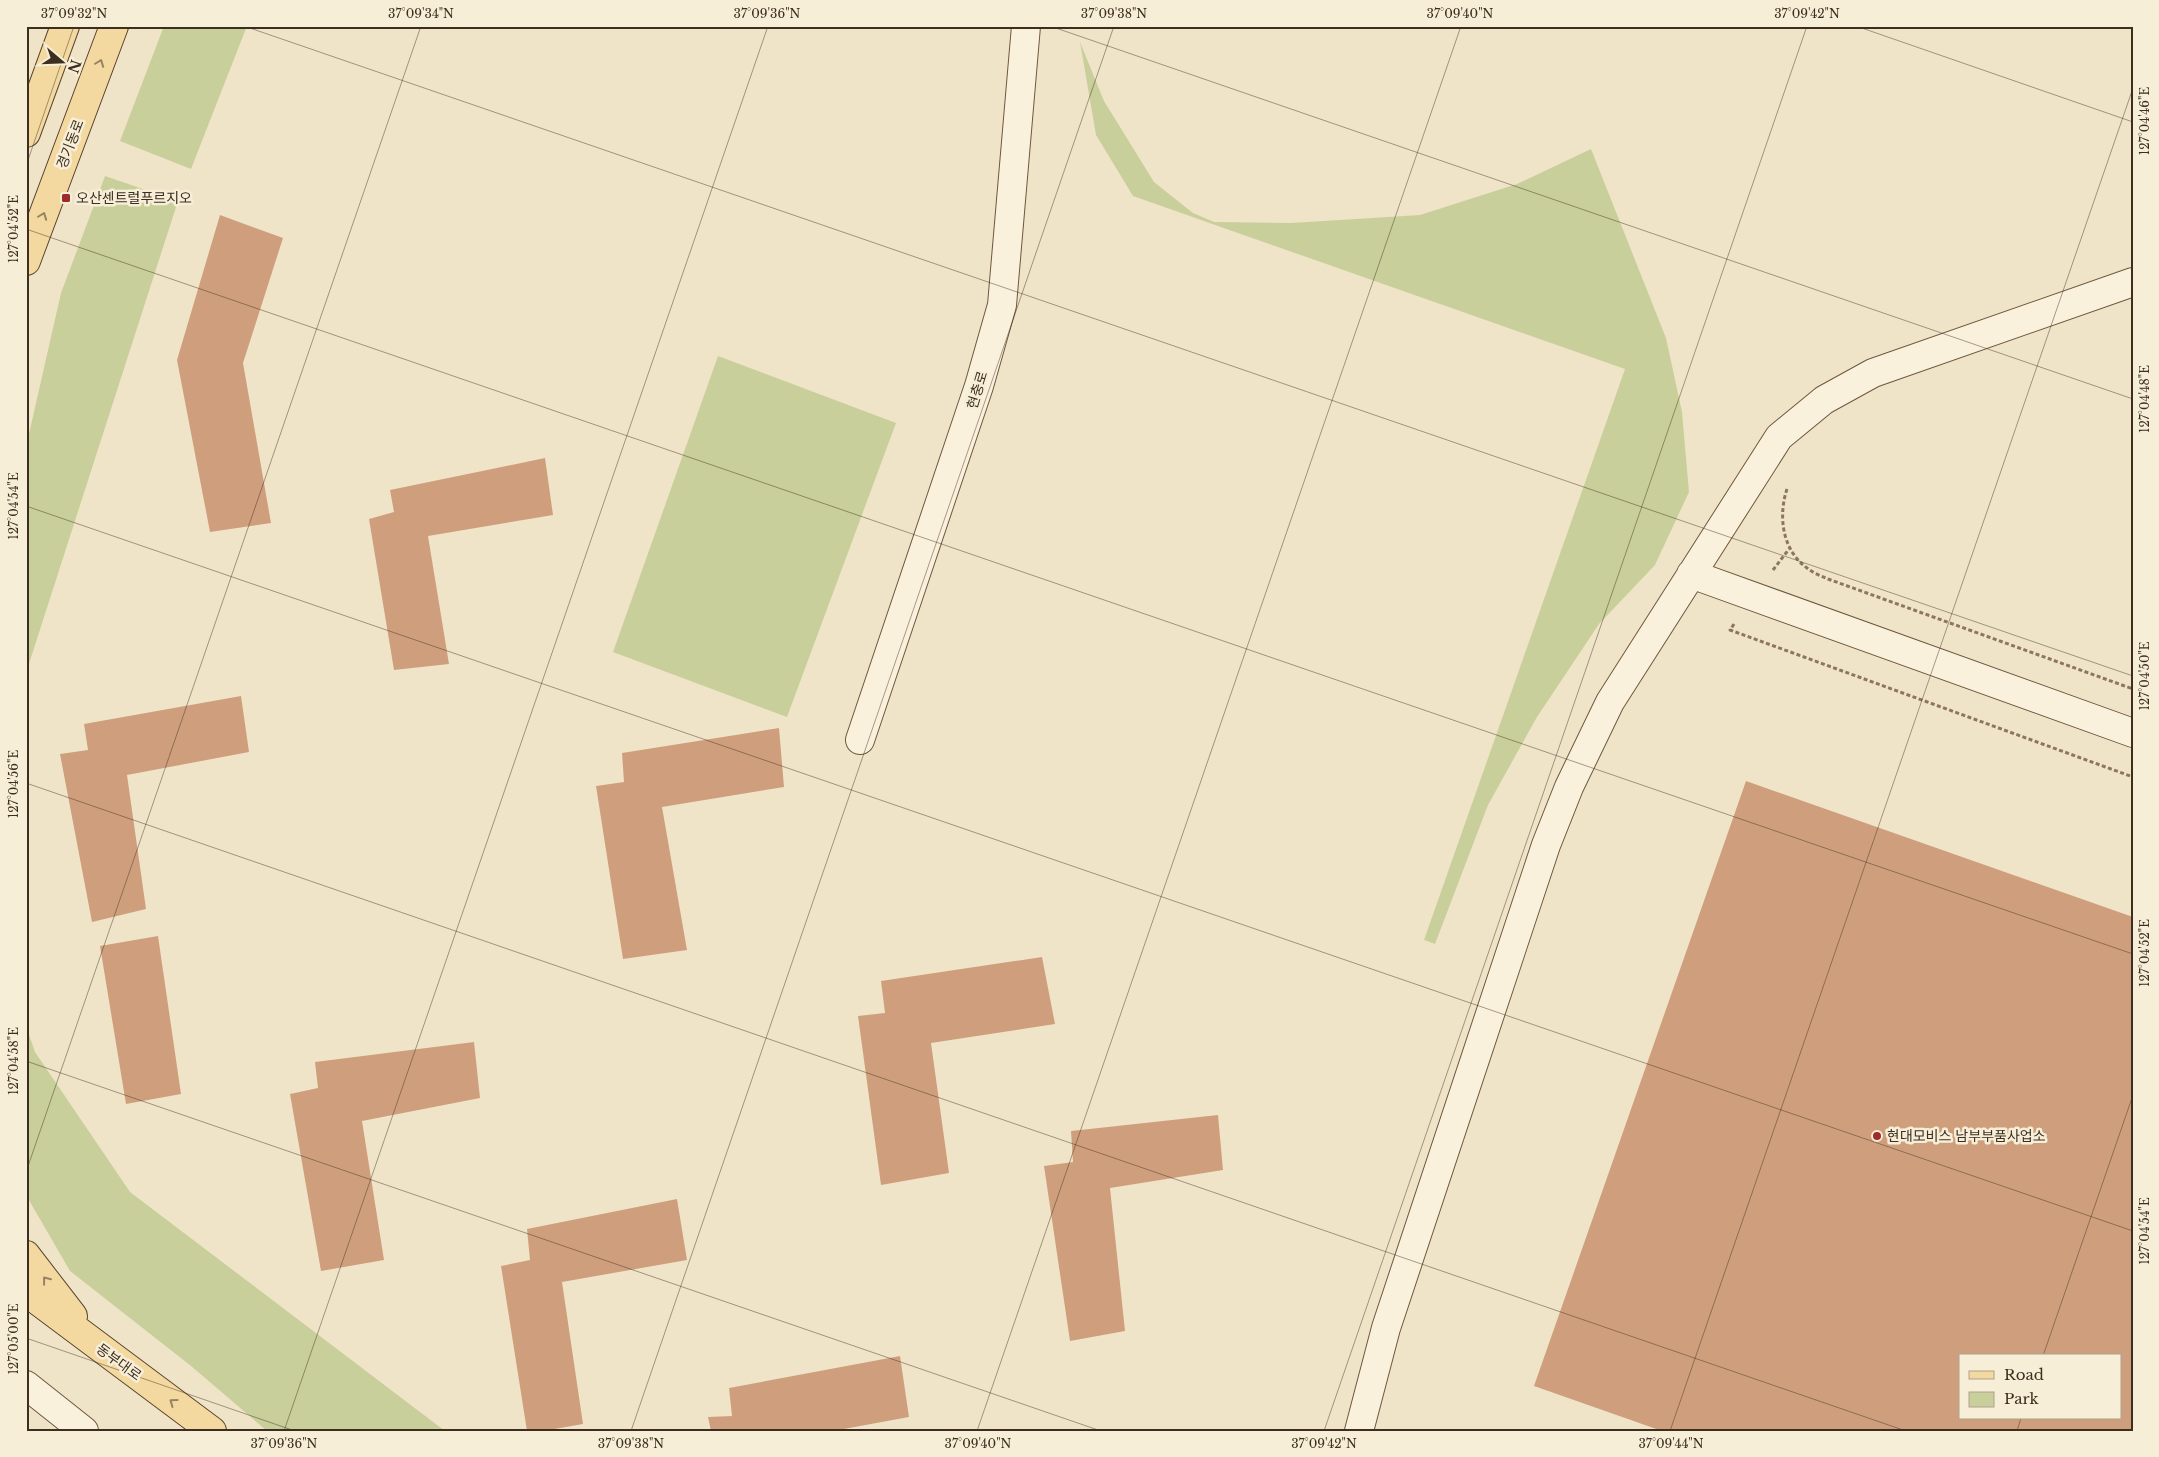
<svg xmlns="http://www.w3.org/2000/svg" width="2159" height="1457" viewBox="0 0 2159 1457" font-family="'Libre Baskerville','Noto Sans KR',serif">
	<rect width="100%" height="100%" fill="#f0e4c8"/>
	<path fill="#c9cf9b" d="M164,26H247L191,169L120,141Z
		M1080,42L1104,101L1154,182L1193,213L1214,222L1291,223L1420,215L1517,184L1591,149L1666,338L1682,412L1689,492L1655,565L1599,624L1537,717L1488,805L1435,944L1424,940L1625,369L1133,196L1096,135Z
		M105,176L178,201L26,673V447L61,293Z
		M718,356L896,423L787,717L613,652Z
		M26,1026L35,1052L130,1192L445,1431H267L191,1366L70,1271L26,1195Z"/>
	<path fill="#cf9f7d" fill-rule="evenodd" d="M220,215L283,238L243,363L271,523L210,532L177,360Z
		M545,458L553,515L428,536L449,664L394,670L369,519L394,512L390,490Z
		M241,696L249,752L127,775L146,909L92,922L60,754L88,750L84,724Z
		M779,728L784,787L662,807L687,950L623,959L596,786L624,782L622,753Z
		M1746,781L2133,917V1431H1662L1534,1386ZM1960,1356H2120V1418H1960Z
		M158,936L181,1094L126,1104L100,946Z
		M1042,957L1055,1024L931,1043L949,1173L881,1185L858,1016L885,1013L881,981Z
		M474,1042L480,1098L362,1121L384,1260L321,1271L290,1094L318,1088L315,1062Z
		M1218,1115L1223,1170L1110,1188L1125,1331L1070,1341L1044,1166L1073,1162L1071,1131Z
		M677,1199L687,1260L562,1282L583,1424L543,1431H527L501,1266L530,1260L527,1229Z
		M900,1356L909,1417L833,1431H711L708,1417L732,1416L729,1388Z"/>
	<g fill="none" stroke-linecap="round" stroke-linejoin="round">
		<defs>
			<path id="secondary" d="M1691,574L2133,733
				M860,740L979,386L1002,305L1026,26
				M26,1385L84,1431
				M1359,1431L1386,1328L1546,845L1569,787L1610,702L1779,437L1824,400L1873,373L2133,282"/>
			<path id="primary" d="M26,133L65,26
				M26,261L114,26
				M26,1255L73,1316
				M26,1292L212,1431"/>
		</defs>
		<use href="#secondary" stroke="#6f573f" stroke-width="30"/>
		<use href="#primary" stroke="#5b4430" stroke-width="30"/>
		<path stroke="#8d765c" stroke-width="3" stroke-dasharray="4 2.5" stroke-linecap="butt" d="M1787,489C1778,516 1782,550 1807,568C1813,573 1821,576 1828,579L2133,689
			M1773,570L1789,549
			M1734,624L1730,630L2133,777"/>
		<use href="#secondary" stroke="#faf1dc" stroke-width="28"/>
		<use href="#primary" stroke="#f3d9a0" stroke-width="28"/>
	</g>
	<defs><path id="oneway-chevron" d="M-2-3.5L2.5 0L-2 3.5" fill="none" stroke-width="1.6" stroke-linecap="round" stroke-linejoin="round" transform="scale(1.25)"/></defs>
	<g stroke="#988460">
		<use href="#oneway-chevron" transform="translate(100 63) rotate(-69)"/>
		<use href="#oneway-chevron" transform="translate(43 216) rotate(-69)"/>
		<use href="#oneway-chevron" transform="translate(46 1280) rotate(-128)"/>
		<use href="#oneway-chevron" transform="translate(173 1402) rotate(-144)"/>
	</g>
	<path fill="none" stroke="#3d2e20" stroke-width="1" stroke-opacity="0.45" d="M244,26L2133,676M1050,26L2133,399M1856,26L2133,122M26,166L74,26M26,229L2133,954M26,506L2133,1231M26,783L1906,1431M26,1061L1101,1431M26,1172L421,26M26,1338L295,1431M2043,1356L2133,1095M284,1431L768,26M631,1431L1114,26M977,1431L1461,26M1324,1431L1807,26M1670,1431L2133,88M2017,1431L2021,1418"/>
	<g fill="#9e2a2b" stroke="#f7eed8" stroke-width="2">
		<rect x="61" y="193" width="10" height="10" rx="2.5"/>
		<circle cx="1877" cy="1136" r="5"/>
	</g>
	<g text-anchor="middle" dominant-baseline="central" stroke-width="5" stroke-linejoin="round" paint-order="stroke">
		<g font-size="14" fill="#3d2e20" stroke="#f7eed8">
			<text transform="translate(70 144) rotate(-69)">경기동로</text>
			<text transform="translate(977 390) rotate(-73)">현충로</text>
			<text transform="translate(119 1362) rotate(36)">동부대로</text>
		</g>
		<g font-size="14" fill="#3d2e20" stroke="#f7eed8" text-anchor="start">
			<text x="76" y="198">오산센트럴푸르지오</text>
			<text x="1887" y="1136">현대모비스 남부부품사업소</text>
		</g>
	</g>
	<rect width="2159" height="1457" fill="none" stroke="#f7eed8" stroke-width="55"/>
	<rect x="1959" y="1354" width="162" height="65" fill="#f7eed8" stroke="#ada18e"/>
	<rect x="1969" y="1371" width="25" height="8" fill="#f3d9a0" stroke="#ada18e"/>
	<text x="2004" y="1380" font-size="15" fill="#3d2e20">Road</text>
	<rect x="1969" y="1392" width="25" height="15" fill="#c9cf9b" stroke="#ada18e"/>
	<text x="2004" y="1404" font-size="15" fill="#3d2e20">Park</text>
	<g transform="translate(62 62) rotate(109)" stroke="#f7eed8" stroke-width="4" paint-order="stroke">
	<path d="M0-4L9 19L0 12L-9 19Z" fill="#3d2e20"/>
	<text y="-8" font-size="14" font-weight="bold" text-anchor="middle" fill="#3d2e20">N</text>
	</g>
	<rect x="28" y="28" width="2104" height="1402" fill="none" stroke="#3d2e20" stroke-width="2"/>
	<g font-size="12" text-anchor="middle" fill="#3d2e20">
		<text x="74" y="18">37°09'32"N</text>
		<text x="421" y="18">37°09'34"N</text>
		<text x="767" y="18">37°09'36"N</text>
		<text x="1114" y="18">37°09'38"N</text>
		<text x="1460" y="18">37°09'40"N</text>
		<text x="1807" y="18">37°09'42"N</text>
		<text transform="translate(2145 121) rotate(-90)" y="4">127°04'46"E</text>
		<text transform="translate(14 229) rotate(-90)" y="4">127°04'52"E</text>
		<text transform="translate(2145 399) rotate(-90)" y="4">127°04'48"E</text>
		<text transform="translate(14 506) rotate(-90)" y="4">127°04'54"E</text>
		<text transform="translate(2145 676) rotate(-90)" y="4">127°04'50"E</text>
		<text transform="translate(14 784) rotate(-90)" y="4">127°04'56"E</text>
		<text transform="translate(2145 953) rotate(-90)" y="4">127°04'52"E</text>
		<text transform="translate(14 1061) rotate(-90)" y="4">127°04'58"E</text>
		<text transform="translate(2145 1231) rotate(-90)" y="4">127°04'54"E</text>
		<text transform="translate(14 1339) rotate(-90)" y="4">127°05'00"E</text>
		<text x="284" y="1448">37°09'36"N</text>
		<text x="631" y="1448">37°09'38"N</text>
		<text x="978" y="1448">37°09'40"N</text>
		<text x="1324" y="1448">37°09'42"N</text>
		<text x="1671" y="1448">37°09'44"N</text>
	</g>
</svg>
